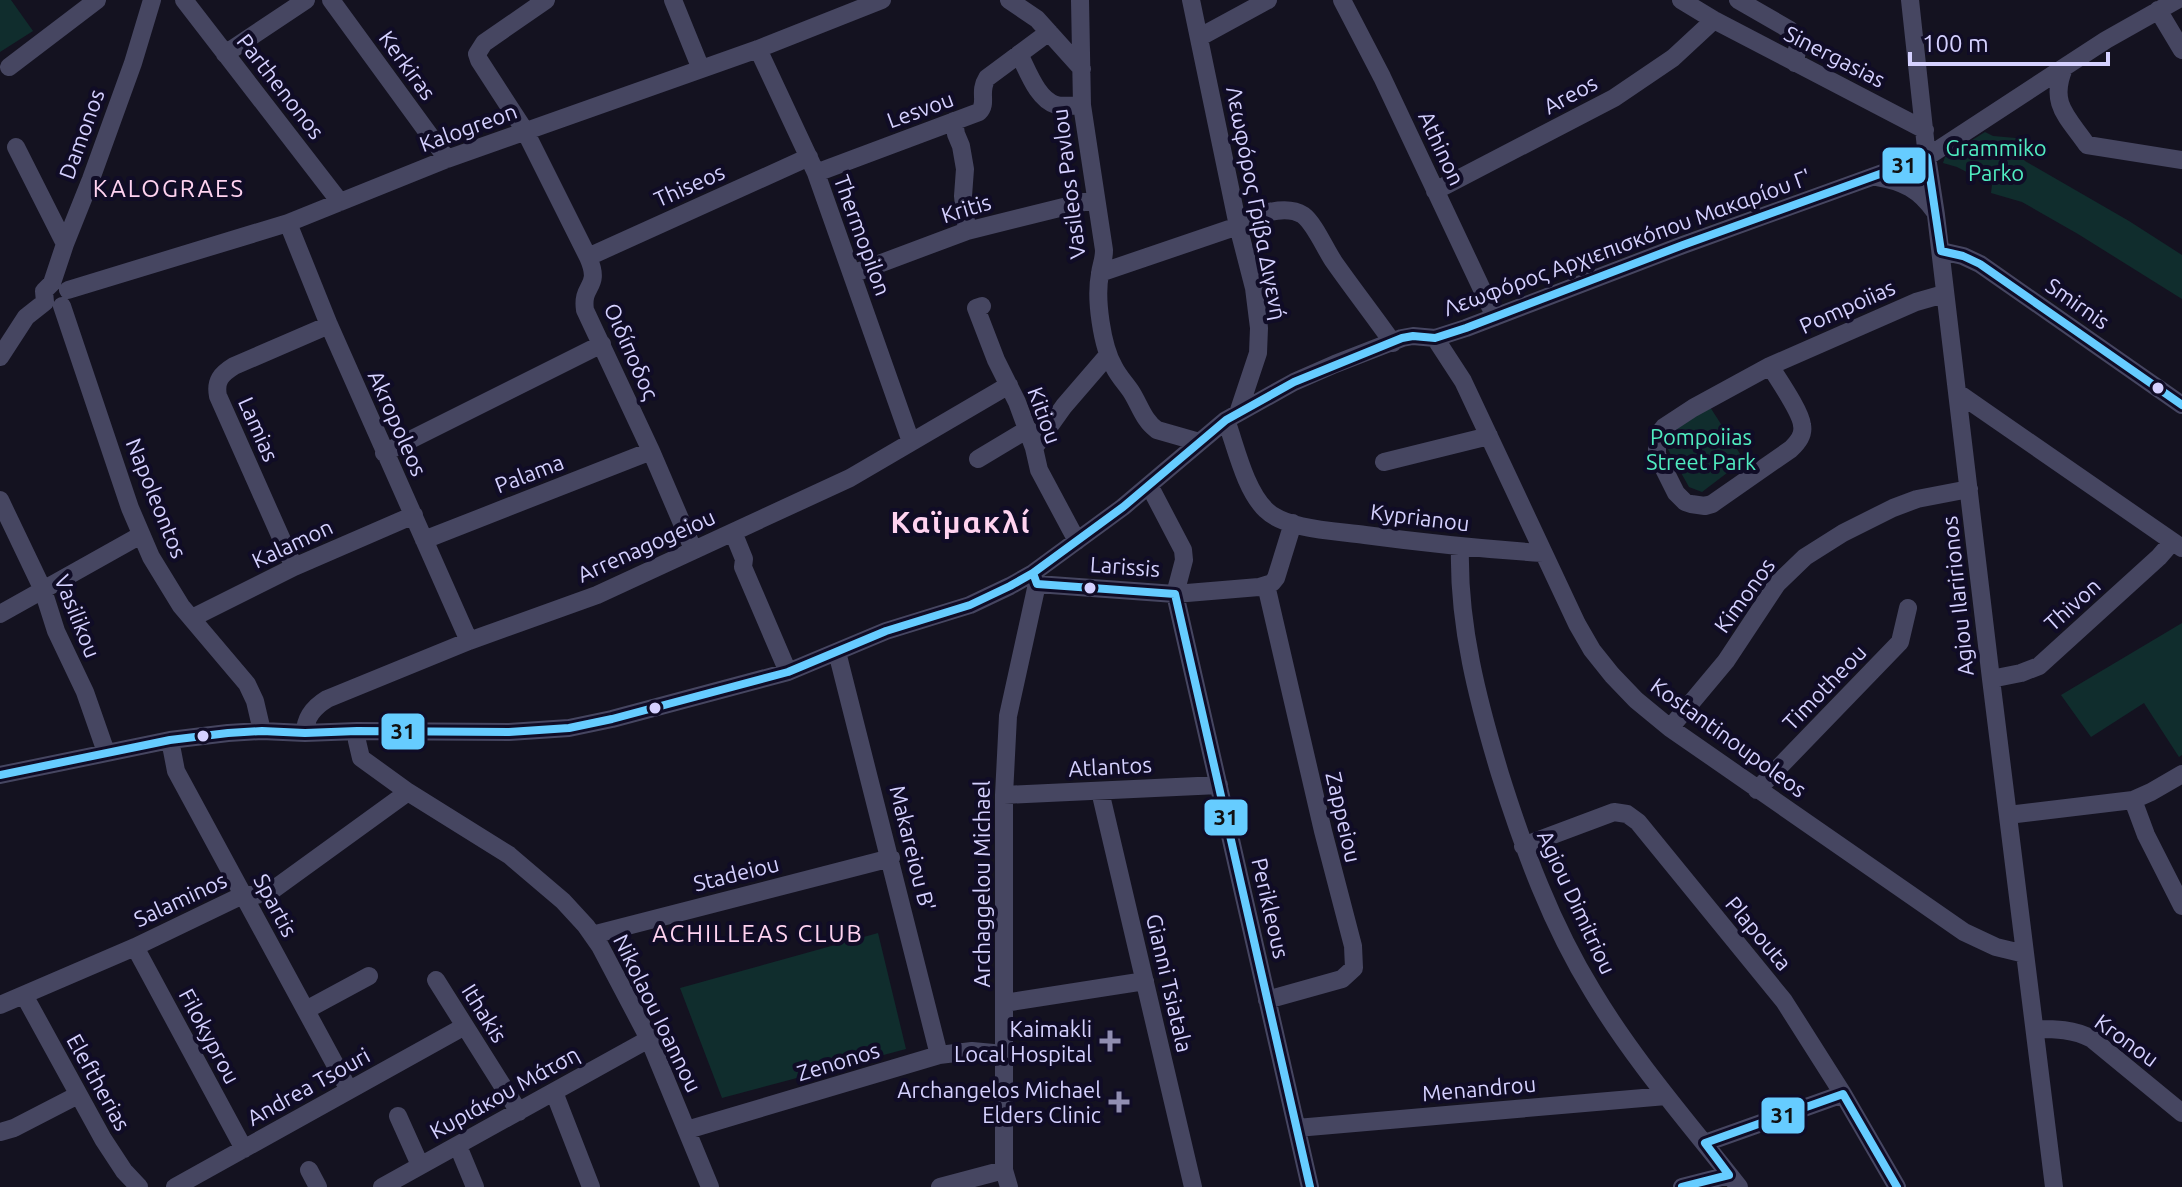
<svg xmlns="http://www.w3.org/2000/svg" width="2182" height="1187" viewBox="0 0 2182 1187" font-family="Ubuntu,sans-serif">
	<rect width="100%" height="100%" fill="#141220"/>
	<path fill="#102d2d" d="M0,0H11L33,31L0,52Z
		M1985,132L1993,136L2027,139L2023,159L2025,161L2129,221L2182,255V299L2078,234L2022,202L1991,193L1992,185L1957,167L1943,163L1945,157Z
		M1710,407L1744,460L1702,492L1689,487L1666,446L1668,431Z
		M2182,623V755L2179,757L2144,703L2091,737L2061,695Z
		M878,933L906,1049L722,1098L680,988Z"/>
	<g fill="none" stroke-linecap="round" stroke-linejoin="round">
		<path stroke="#464661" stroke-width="18" d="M184,0L340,202
			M331,0L447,159
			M546,0L484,43L477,54L479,60L525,131L588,257C602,289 581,283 585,310L651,451L693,549
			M673,0L701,69
			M1009,0L1037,19L1082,69
			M1080,0L1082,105L1104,250C1104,261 1101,264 1100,274C1095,299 1102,346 1114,367C1119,377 1127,385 1132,393C1140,406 1144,421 1157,430L1199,442
			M1191,0L1238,226L1254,288L1259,328L1258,353L1238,413
			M1342,0L1382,77L1495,317
			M1681,0L1714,20L1925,130
			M1738,0L1790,30L1798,44L1795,63
			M1910,0L1927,157L1936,215L1991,679L2054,1187
			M2158,10L2182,50
			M1200,37L1268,0
			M758,49L816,173L911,442
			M225,54L306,0
			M1019,54C1028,71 1037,99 1056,105C1064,107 1074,105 1082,105
			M9,67L97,0
			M2064,68C2049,104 2067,116 2087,145L2182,160
			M954,121L956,134L961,146L965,169L963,196L967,231
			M16,147L65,244
			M816,173L979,112C988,103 978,92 987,78L1049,32
			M1877,177C1903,181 1920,190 1935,212
			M1435,191L1614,98L1673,58L1714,20
			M288,223L329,325L469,641
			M1941,251L1963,256L1980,264L2182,405
			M588,257L809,157
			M1100,273L1238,226C1253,214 1286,204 1303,215C1315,224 1325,249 1334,262C1353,289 1374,316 1393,343
			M852,274L967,231L1096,199
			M68,290L288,223L447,159L758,49L882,0
			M45,302L44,291L52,283L65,244L91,179L133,63L152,0
			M62,306L130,508L151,557L181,606L247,684L255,701L262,731
			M982,306L976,308L996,360L1017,402L1034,448L1039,470L1077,541
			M1435,338L1463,381L1577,624L1592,650L1612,675L1636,700L1670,728L1964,932L1996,947L2025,954
			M0,357L26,317L45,302
			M1770,366C1778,379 1801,412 1802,425C1804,435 1798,442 1791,449L1712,504L1705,506L1691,504L1685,502L1676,493L1657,455V444L1660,432L1664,427L1693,408L1770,366L1916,302L1944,294
			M1958,393L2182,548
			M1226,420C1236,447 1245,490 1266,510C1286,530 1338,531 1365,535C1425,543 1483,549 1543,553
			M1034,448L1064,406L1108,355
			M384,453L602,344
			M978,459L1028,429
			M1384,462L1489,436
			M1149,485L1183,550L1184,560L1175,594L1310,1187
			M0,500L43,590L56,631L85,692L106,752
			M733,532L744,559L743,567L788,672
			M424,540L651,451
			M1460,548C1458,625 1478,701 1500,774C1524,850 1551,924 1593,992C1635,1062 1689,1123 1739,1187
			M294,567L218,396C215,381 221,374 234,366L329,325
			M1037,584L1175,594L1259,587L1272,583L1276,578L1293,523
			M1266,585L1323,831L1353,946L1354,968L1342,979L1267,1000
			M0,614L141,535
			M192,618L294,567L414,515
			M837,652L939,1055
			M1991,679L2021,673L2039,666L2159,557L2172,542
			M1670,728L1726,661L1777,584L1805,557L1843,533L1893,508L1917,499L1969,489
			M357,731V741L361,758L408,792L509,855L563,901L586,926L600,946L649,1039L710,1187
			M305,733C305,717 314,707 327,699L469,641L597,595L850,478L1009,385
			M170,740L176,771L349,1090
			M0,775L170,740L228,733L262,731L305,733L357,731L509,732L569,728L612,719L788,672L886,631L970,605L1010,586L1033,573L1123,507L1226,420L1294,382L1335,364L1402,338L1413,336L1435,338L1466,328L1683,245L1927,157L2106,40L2177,0
			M1757,790L1900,642L1908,608
			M1100,791L1193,1187
			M1004,795L1219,785
			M2133,800L2146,835L2182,906
			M2008,815L2133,800L2151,792L2182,774
			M1523,846L1614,812L1627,814L1638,822L1784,1001L1843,1094L1897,1187
			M592,935L891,858
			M135,947L244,1149
			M436,980L519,1112
			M24,995L103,1139L124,1171L139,1187
			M1004,1003L1145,981
			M0,1005L135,947L243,895H256L270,892L408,792
			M306,1010L369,976
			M2035,1029C2055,1029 2074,1029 2092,1039L2182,1113
			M554,1092L591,1187
			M398,1116L420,1165
			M1297,1128L1666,1096
			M687,1130L939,1055L972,1051L1004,1054
			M0,1132L14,1128L78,1095
			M1705,1143L1843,1094
			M458,1146L475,1187
			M309,1170L318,1187
			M175,1187L465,1026
			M382,1187L649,1039
			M940,1187L1004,1170
			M1009,1187L1004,1170V795L1008,716L1037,584
			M1682,1187L1729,1175"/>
		<defs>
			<path id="bus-1" d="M1033,573L1037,584L1175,594L1310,1187
				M0,775L170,740L228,733L262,731L305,733L357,731L509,732L569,728L612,719L788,672L886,631L970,605L1010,586L1033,573L1123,507L1226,420L1294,382L1402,338L1413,336L1435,338L1466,328L1683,245L1927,157L1941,251L1963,256L1980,264L2182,405
				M1682,1187L1729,1175L1705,1143L1843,1094L1897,1187"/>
		</defs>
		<use href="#bus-1" stroke="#100c26" stroke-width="14"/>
		<use href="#bus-1" stroke="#6cf" stroke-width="8"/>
	</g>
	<g fill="#d5d1ff" stroke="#100c26" stroke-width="3">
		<circle cx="2158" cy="388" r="7"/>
		<circle cx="1090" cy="588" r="7"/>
		<circle cx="655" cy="708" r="7"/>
		<circle cx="203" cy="736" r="7"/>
	</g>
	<g fill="#918eb1" stroke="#100c26" stroke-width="3">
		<path d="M1106 1029h8v8h8v8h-8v8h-8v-8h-8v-8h8z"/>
		<path d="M1115 1090h8v8h8v8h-8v8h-8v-8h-8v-8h8z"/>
	</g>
	<g text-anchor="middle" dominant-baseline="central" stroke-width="8" stroke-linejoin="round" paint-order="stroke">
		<g font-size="22" fill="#d5d1ff" stroke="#100c26">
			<text transform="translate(1835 56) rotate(27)">Sinergasias</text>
			<text transform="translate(408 65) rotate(54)">Kerkiras</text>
			<text transform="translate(281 86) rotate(52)">Parthenonos</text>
			<text transform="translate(1570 94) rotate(-28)">Areos</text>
			<text transform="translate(920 109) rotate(-20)">Lesvou</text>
			<text transform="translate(468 127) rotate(-20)">Kalogreon</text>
			<text transform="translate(81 134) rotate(-70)">Damonos</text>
			<text transform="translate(1442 148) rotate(65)">Athinon</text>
			<text transform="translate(1068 184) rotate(-97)">Vasileos Pavlou</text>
			<text transform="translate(689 185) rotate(-24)">Thiseos</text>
			<text transform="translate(1257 203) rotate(79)">Λεωφόρος Γρίβα Διγενή</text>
			<text transform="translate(966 208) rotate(-17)">Kritis</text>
			<text transform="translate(863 235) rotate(70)">Thermopilon</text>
			<text transform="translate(1627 242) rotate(-20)">Λεωφόρος Αρχιεπισκόπου Μακαρίου Γ'</text>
			<text transform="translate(2078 303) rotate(35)">Smirnis</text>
			<text transform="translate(1847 306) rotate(-24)">Pompoiias</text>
			<text transform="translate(632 351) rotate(66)">Οιδίποδος</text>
			<text transform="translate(1045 415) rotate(70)">Kitiou</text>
			<text transform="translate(398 423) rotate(66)">Akropoleos</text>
			<text transform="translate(259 429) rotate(66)">Lamias</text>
			<text transform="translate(529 473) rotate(-21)">Palama</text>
			<text transform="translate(157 498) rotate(68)">Napoleontos</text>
			<text transform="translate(1420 517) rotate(7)">Kyprianou</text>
			<text transform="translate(292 543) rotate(-25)">Kalamon</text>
			<text transform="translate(646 545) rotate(-24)">Arrenagogeiou</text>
			<text transform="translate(1125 566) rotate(4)">Larissis</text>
			<text transform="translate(1744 595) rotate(-54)">Kimonos</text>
			<text transform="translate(1957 596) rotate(-96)">Agiou Ilaririonos</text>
			<text transform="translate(2072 604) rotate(-42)">Thivon</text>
			<text transform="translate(78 616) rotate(68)">Vasilikou</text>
			<text transform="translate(1824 687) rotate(-46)">Timotheou</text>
			<text transform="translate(1729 737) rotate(36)">Kostantinoupoleos</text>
			<text transform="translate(1110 766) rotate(-3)">Atlantos</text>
			<text transform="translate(1344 817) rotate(77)">Zappeiou</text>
			<text transform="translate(913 848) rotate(76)">Makareiou B'</text>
			<text transform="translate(736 873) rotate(-14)">Stadeiou</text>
			<text transform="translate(981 884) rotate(-90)">Archaggelou Michael</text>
			<text transform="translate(180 899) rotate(-25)">Salaminos</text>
			<text transform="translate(1577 902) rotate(65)">Agiou Dimitriou</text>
			<text transform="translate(276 905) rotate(62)">Spartis</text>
			<text transform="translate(1271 908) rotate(77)">Perikleous</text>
			<text transform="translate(1759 933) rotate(50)">Plapouta</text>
			<text transform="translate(1170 983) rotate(77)">Gianni Tsiatala</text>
			<text transform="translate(485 1013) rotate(58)">Ithakis</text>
			<text transform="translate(658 1013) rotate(64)">Nikolaou Ioannou</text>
			<text transform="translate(210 1036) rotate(62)">Filokyprou</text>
			<text transform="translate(2127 1040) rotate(36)">Kronou</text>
			<text transform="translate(838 1061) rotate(-17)">Zenonos</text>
			<text transform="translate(99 1082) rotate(61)">Eleftherias</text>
			<text transform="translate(308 1086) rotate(-29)">Andrea Tsouri</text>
			<text transform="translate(1479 1088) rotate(-5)">Menandrou</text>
			<text transform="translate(504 1092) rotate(-29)">Κυριάκου Μάτση</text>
		</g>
		<g font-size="22" fill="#50ecc1" stroke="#100c26">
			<text x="1996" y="147">Grammiko<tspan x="1996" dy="25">Parko</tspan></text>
			<text x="1701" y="436">Pompoiias<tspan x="1701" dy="25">Street Park</tspan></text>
		</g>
		<g font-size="22" fill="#d5d1ff" stroke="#100c26" text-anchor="end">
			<text x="1092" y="1028">Kaimakli<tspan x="1092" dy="25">Local Hospital</tspan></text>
			<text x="1101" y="1089">Archangelos Michael<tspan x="1101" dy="25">Elders Clinic</tspan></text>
		</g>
		<g font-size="24" letter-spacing="2" fill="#ffd3f0" stroke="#100c26">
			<text x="169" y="188">KALOGRAES</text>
			<text x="758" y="933">ACHILLEAS CLUB</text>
		</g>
		<g font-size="30" font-weight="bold" letter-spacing="2" fill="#ffd3f0" stroke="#100c26">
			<text x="961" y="522">Καϊμακλί</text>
		</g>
	</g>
	<g stroke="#100c26" stroke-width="3">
		<rect x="1881" y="146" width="46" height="39" rx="8" fill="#6cf"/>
		<rect x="380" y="712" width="46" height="39" rx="8" fill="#6cf"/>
		<rect x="1203" y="798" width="46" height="39" rx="8" fill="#6cf"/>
		<rect x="1760" y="1096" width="46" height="39" rx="8" fill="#6cf"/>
	</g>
	<g font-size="22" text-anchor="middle" font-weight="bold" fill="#111">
		<text x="1904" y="173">31</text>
		<text x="403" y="739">31</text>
		<text x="1226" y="825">31</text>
		<text x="1783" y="1123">31</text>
	</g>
	<path d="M1910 52v12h198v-12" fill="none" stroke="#d5d1ff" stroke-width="4"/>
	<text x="1922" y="52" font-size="24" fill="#d5d1ff" stroke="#100c26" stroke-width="6" paint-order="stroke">100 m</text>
</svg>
